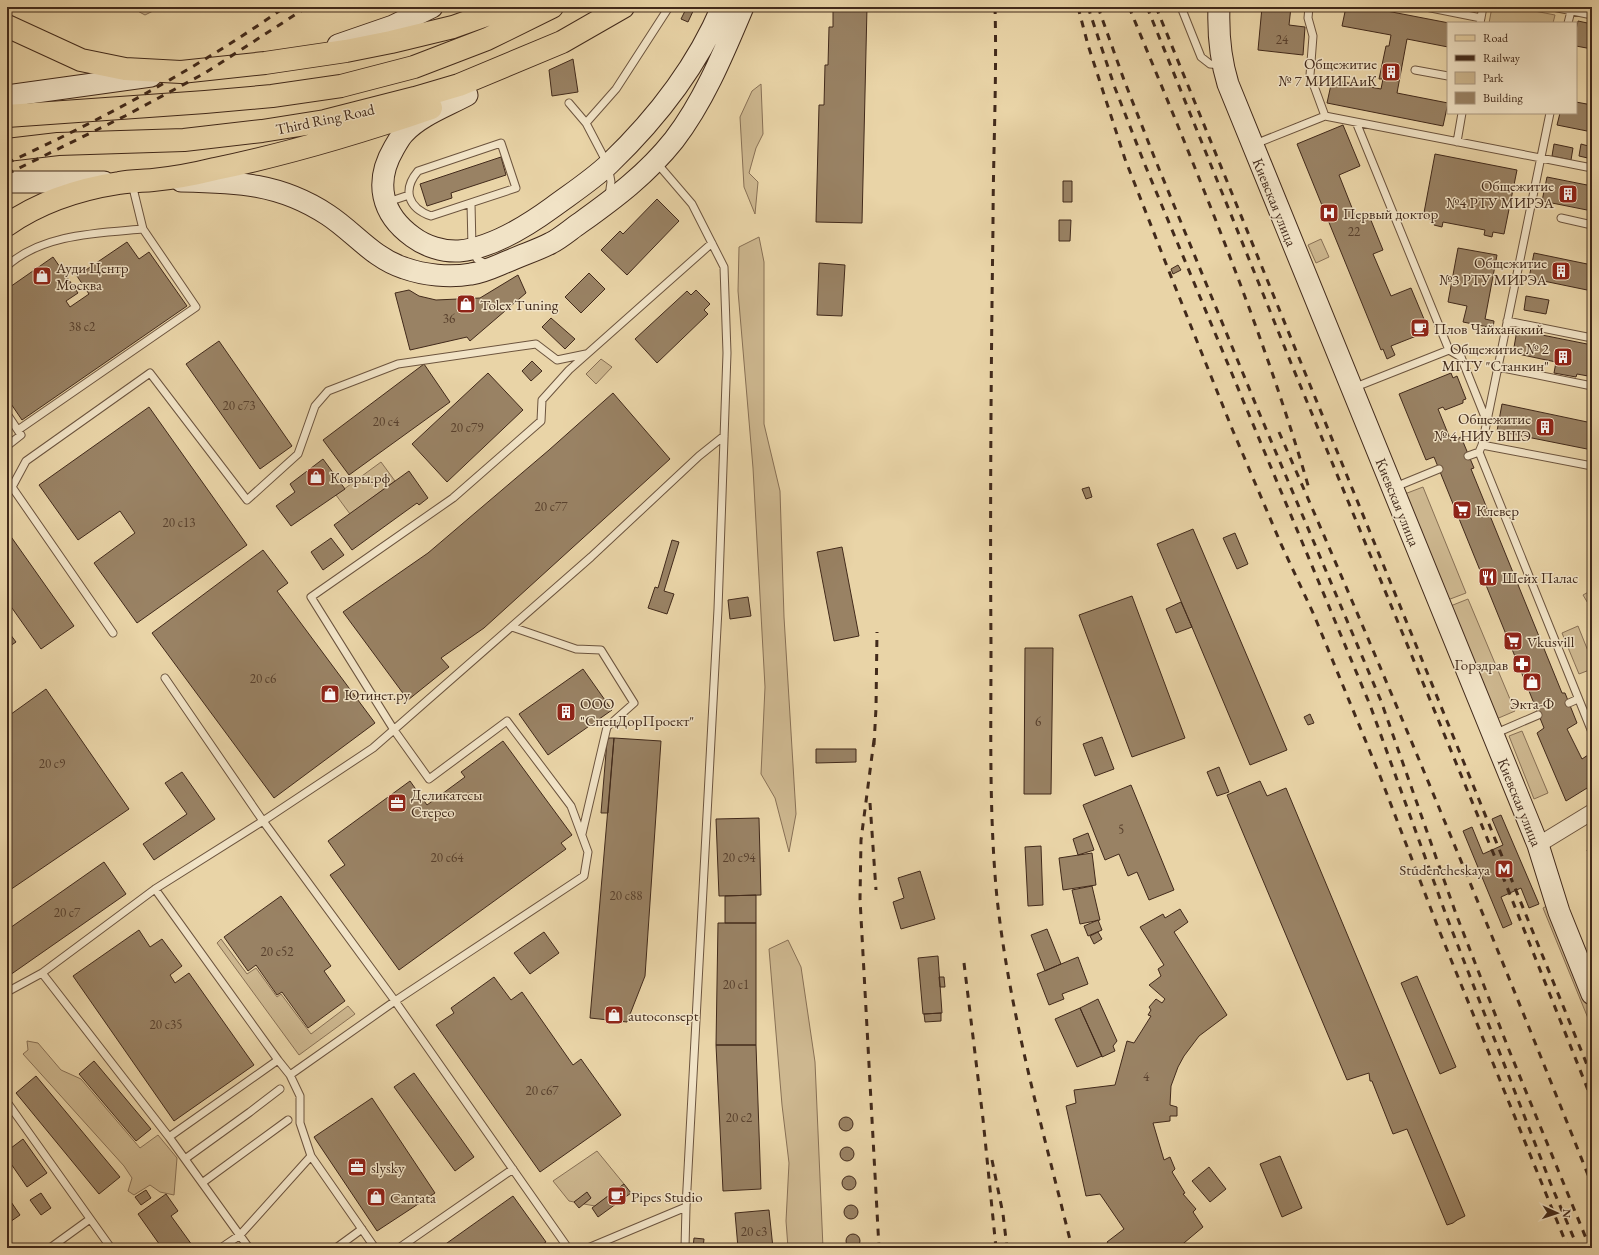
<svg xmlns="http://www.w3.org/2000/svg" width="1599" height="1255" viewBox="0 0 1599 1255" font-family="'EB Garamond',serif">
	<rect width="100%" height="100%" fill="#e9d4a7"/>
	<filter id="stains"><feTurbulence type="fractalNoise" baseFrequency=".005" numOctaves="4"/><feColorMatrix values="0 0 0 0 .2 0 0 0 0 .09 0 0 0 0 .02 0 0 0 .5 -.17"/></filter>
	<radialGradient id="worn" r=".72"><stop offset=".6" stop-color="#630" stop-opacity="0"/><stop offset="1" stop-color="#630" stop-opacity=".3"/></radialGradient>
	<path fill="#cdb78f" stroke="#887055" d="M134,7H161L145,15L132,8Z
		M1492,7H1514L1555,15L1553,23H1489Z
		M761,84L763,134L756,148L749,173L758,182L755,214L744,187L740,117L752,91Z
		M759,237L764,262V424L780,491L784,617L796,814L789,852L775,798L761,774L765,687L753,468L738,291L739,247Z
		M1321,239L1329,257L1316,263L1308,245Z
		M601,359L612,367L596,384L586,374Z
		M381,462L395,481L350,514L336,495Z
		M1423,487L1466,593L1445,601L1402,495Z
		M1592,590V610L1583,595Z
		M1468,599L1515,711L1494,720L1448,607Z
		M1578,626L1592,661V669L1579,674L1562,633Z
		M1522,731L1548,793L1534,799L1509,736Z
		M1547,906L1592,1014V1028L1543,908Z
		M221,939L247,974L256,968L277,997L281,994L311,1034L348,1006L355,1014L299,1055L217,943Z
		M788,940L801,967L815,1062L823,1248H788L786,1221L789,1163L782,1105L769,949Z
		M27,1041L38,1043L61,1070L81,1079L140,1148L158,1135L177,1158L174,1195L160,1192L150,1185L134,1195L128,1191L132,1178L124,1166L23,1054L28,1050Z
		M597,1151L624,1184L595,1206L584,1204L591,1198L587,1193L574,1202L569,1201L553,1181Z"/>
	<path fill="#998264" stroke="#422a1b" d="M687,7H695L688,22L681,19Z
		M833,7H867L862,223L816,222L819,105H824L825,65H828L829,27H833Z
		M1262,7H1291L1289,25L1305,27L1303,55L1258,50Z
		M1346,7H1366L1449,23L1448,47L1407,39L1397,93L1448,103L1443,126L1327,103L1332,80L1381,89L1383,79H1379L1386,46H1389L1391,35L1342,26Z
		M1578,21L1592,24V49L1576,46V30Z
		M573,59L578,92L552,96L549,70Z
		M1576,102L1592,105V132L1557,125L1560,113H1576Z
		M1343,125L1360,166L1339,175L1356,218L1368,213L1383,250L1373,254L1391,296L1411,288L1429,331L1391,346L1395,355L1387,359L1383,349L1381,350L1297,144Z
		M1554,144L1573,148L1571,160L1552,156Z
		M1581,144L1592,147V159L1579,156Z
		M1435,154L1517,170L1504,234L1493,232L1492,237L1484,235L1485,230L1443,222L1442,227L1434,225L1435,220L1423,218Z
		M501,157L506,175L451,193L452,198L427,206L420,184Z
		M1547,177L1592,186V211L1542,201Z
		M1063,181H1072V202H1063Z
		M657,199L679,221L627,275L601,250L620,231L623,234Z
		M1059,220H1071L1070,241H1059Z
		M127,242L139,259L149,252L187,306L22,420L7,398V351L10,349L7,344V289L53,257L78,293L66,301L70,307L89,294L77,276Z
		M1458,248L1497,255L1485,319L1494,321L1493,328L1463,322L1467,306L1448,302Z
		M1534,253L1592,265V291L1529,278Z
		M819,263L845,265L842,316L817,315Z
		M1178,265L1181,270L1173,274L1171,269Z
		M589,273L605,289L581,313L565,297Z
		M518,275L526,293L470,341L467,337L410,350L395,293L409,290L419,296L436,300L480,298Z
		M696,290L710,304L704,310L708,314L657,363L635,339L687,291L691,295Z
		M1526,296L1549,300L1546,314L1524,310Z
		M551,318L575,339L565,349L542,327Z
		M1517,330L1592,345V369H1589L1588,376L1577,374L1576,377L1554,373L1556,362L1513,353Z
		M219,341L292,446L260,469L186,364Z
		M532,361L542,371L531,381L522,371Z
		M424,364L450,402L349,475L323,440Z
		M488,373L523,410L447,482L412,444Z
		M1451,373L1453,378L1457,376L1466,399L1463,400V403L1445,410L1443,407L1438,409L1451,441L1461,437L1474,468L1471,469L1562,693H1565L1577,723L1567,729L1582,759L1591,753L1589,749L1592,748V785L1566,801L1537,733L1544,728L1434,457L1426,460L1399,394Z
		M613,393L670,459L484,628L441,658L449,667L408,700L343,612L428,553L549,450Z
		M1502,404L1592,423V450L1497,431Z
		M149,407L247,545L137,623L94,563L135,533L120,511L78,540L39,485Z
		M323,459L345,489L291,526L276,506L295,492L290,484Z
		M409,471L428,498L419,505L417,503L352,550L334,525Z
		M1089,487L1092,497L1086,499L1082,489Z
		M1193,529L1287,750L1250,765L1157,544Z
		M7,531L74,626L41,649L7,601Z
		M1235,533L1248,564L1237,569L1223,538Z
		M331,538L344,555L323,570L311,552Z
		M672,540L679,542L664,591L674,594L667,614L648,608L655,587L658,588Z
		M842,547L859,636L834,641L817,552Z
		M263,550L288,583L277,591L375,723L274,798L152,633Z
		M1132,596L1185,738L1132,757L1079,615Z
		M748,597L751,616L730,619L728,600Z
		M1181,602L1192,627L1176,633L1166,609Z
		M7,630L16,642L7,648Z
		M1025,648H1053L1051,794H1024Z
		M583,669L612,710L548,755L519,714Z
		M46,689L129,809L7,892V717Z
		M1310,714L1314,723L1308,725L1304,717Z
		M1102,737L1114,769L1095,776L1083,744Z
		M609,738H614L608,813H601L607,741Z
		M614,738L661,741L645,976L627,1022L590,1018Z
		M503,741L572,835L561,843L566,849L399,970L330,875L345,865L328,841L410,781L427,805L465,777L461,772Z
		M816,749H856V762L816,763Z
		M1219,767L1229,792L1217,796L1207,772Z
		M182,772L215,819L154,860L143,844L187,814L165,783Z
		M1260,781L1267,796L1286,788L1465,1216L1457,1220L1453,1223L1447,1225L1407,1129L1393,1134L1372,1081H1370L1369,1073L1347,1080L1227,795Z
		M1131,785L1174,890L1149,900L1137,872L1128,876L1119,854L1105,860L1083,805Z
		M1501,815L1539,904L1529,908L1521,888L1501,897L1512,924L1503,928L1463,831L1472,827L1483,854L1503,845L1492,819Z
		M759,818L761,895L719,896L716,819Z
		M1088,833L1094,850L1078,855L1073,839Z
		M1041,846L1043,905L1028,906L1025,847Z
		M1592,847V861L1587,850Z
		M1092,853L1096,885L1063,890L1059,858Z
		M104,862L126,894L10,975L7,970V930Z
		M920,871L935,919L901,929L893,902L904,898L898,878Z
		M1092,886L1100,920L1080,924L1072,890Z
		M756,895V923H725V896Z
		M281,896L331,966L324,971L345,1001L308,1028L282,992L277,995L256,965L248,971L224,937Z
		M1180,909L1188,922L1174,932L1227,1015L1199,1036L1184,1056L1178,1067L1171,1086L1170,1105L1177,1107V1116H1170V1121L1153,1123L1164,1160L1170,1157L1175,1169L1172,1172L1185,1193L1183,1194L1196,1209L1193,1212L1203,1227L1178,1248H1104L1109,1245L1107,1242L1124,1229L1100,1194L1086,1196L1066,1106L1076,1103L1074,1090L1115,1085L1127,1041L1134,1043L1151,1016L1148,1015L1151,1010L1149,1007L1156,999L1162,1003L1165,999L1149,985L1161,976L1158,969L1164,965L1140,927L1163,914L1165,918Z
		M1098,920L1102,930L1088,936L1084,926Z
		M718,923H756V1045H716Z
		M1047,929L1061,964L1045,971L1031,935Z
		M139,930L150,947L162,939L182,966L170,975L175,983L189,973L254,1065L174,1121L73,976Z
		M544,932L559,953L530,974L514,953Z
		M1098,932L1102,939L1094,944L1090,936Z
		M938,956L942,1013L923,1014L918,958Z
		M1078,957L1088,984L1062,994L1064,999L1049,1005L1037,974Z
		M1417,976L1456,1067L1440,1074L1401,983Z
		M494,977L511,1000L522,992L573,1065L581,1059L621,1115L540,1172L436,1025L454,1013L451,1008Z
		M939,977H944L945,987H940Z
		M1098,999L1117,1041L1113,1046L1115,1051L1102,1057L1080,1008Z
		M1080,1008L1102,1056L1077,1067L1055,1019Z
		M941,1013V1021L925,1022L924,1014Z
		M716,1045H756L761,1189L723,1191Z
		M94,1061L151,1129L136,1141L79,1074Z
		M414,1073L474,1157L455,1171L394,1087Z
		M36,1076L120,1177L99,1194L16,1093Z
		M372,1098L435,1193L377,1231L314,1137Z
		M839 1124a7 7 0 1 1 14 0a7 7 0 1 1-14 0Z
		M23,1139L47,1173L27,1187L7,1158V1151Z
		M840 1154a7 7 0 1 1 14 0a7 7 0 1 1-14 0Z
		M1280,1156L1302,1208L1282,1217L1260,1164Z
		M1209,1167L1226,1189L1210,1202L1192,1181Z
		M842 1183a7 7 0 1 1 14 0a7 7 0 1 1-14 0Z
		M624,1184L631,1193L598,1217L592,1208Z
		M146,1190L151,1198L141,1205L135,1197Z
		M587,1192L591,1198L579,1208L574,1202Z
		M41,1193L51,1208L41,1215L30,1200Z
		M166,1194L178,1211L171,1216L192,1245L187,1248H162L138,1214Z
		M7,1196L20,1215L7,1224Z
		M513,1196L546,1242L537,1248H440Z
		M844 1212a7 7 0 1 1 14 0a7 7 0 1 1-14 0Z
		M769,1210L773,1248H738L735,1213Z
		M846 1241a7 7 0 1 1 14 0a7 7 0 1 1-14 0Z
		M694,1238L704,1239L703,1248H693Z"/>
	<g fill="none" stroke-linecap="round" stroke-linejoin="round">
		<defs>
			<path id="lane" d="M1181,7L1201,57L1210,64L1221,65
				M1309,7L1308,18L1313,36L1310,75L1325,116
				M1426,7L1481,18
				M1553,7L1592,15
				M1480,23L1483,7
				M1568,23L1571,11
				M1415,70L1448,76
				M569,103L586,123L616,89L669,7
				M1356,122L1449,350L1461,357L1487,422
				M586,123L608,165L611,182L609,196
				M1457,142L1462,113
				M501,143L516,188L431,216C408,208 402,190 418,171Z
				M1255,144L1325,116L1592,168
				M388,202L409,195
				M471,203L472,248L477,259L488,265
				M1561,218L1592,225
				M7,266C42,234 98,233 143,229L132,184
				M1507,321L1592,338
				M1498,367L1592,386
				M1353,388L1449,350
				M7,414L21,435L7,446
				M18,430L196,307L143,229
				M1482,445L1592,466
				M1479,452L1592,732
				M1468,456L1479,452L1482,445L1550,113
				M12,487L26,461L150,373L247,500L298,454L315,406L328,391L398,364L536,344L557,360L586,354
				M1395,487L1439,469
				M7,490L12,487L113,633
				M512,627L576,649L601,650L634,703L607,727L582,834
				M1569,703L1578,699
				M1494,734L1538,715
				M155,889L278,1060
				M42,973L169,1137L249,1248
				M7,992L42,973L155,889L263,821L165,678
				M290,1075L300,1096V1123L311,1156
				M7,1102L111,1248
				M169,1137L278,1060L290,1075L395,1001L584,876L588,852L571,806L507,721L429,779L394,730L311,597L453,498L541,421L542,400L569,370L712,243
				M185,1159L250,1112L280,1089
				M202,1183L288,1120
				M50,1248L90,1219
				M221,1248L240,1235L311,1156L375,1248
				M336,1248L362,1229
				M399,1248L513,1169
				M568,1248L395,1001L263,821L373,748L591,557L699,456L724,436
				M588,1248L686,1207L718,609L727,353L724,267L692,204L656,162
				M685,1248L686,1207"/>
			<path id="street" d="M1538,845L1592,812"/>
			<path id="secondary" d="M1219,7C1218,34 1220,58 1228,84L1538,845L1559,912L1592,994
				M338,45L393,26L432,7
				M467,95C447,106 421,115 404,133C400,137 397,143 394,148C374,182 381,214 413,237C425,246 443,252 459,251C492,248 527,226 553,207C572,193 592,180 609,164C656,119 697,66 722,7
				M7,96L151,76
				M181,181C236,182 280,183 328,215C354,232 373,258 404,268C424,275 449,278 471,274C485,272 498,265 511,260C524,254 538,250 551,243C561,238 571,229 580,223C615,198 647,174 674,140C704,101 724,52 743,7
				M7,182H104"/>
			<path id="primary" d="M7,26L81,60L125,69L181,72L265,63L346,51L391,42L453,27L509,7
				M7,116L205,102L272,96L341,86L414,67L487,39L552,7
				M7,150L58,144L184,140L262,131L325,121L415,98L459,85L562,42L623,7
				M7,225C40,202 80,189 119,183C130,181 142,181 153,180C173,178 195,174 215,169C288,154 361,132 431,108"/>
		</defs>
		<use href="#lane" stroke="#6c543e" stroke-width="9"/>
		<use href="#street" stroke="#6c543e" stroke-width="17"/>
		<use href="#secondary" stroke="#422a1b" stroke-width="23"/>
		<use href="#primary" stroke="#422a1b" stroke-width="24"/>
		<use href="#lane" stroke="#f1e3c6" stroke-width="7"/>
		<use href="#street" stroke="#f1e3c6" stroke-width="15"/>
		<use href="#secondary" stroke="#f1e3c6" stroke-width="21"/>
		<use href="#primary" stroke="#e9d4a7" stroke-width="22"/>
		<path stroke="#422a1b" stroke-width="3" stroke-dasharray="7 7" stroke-linecap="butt" d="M995,7C997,80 993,154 993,227C991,367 990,507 991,647C991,731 989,815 997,898C1010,1017 1044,1133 1072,1248
			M1078,7L1088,45L1125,159L1172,279L1233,431L1281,544L1314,615L1380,776L1439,930L1568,1248
			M1088,7L1115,88L1145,165L1370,705L1446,915L1552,1187L1578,1248
			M1098,7L1124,80L1155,159L1258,410L1381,701L1456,914L1509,1050L1590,1248
			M1129,7C1195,167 1262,326 1310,492
			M1147,7L1291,363L1499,867L1592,1100
			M1156,7L1592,1077
			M7,163C103,119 198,68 285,7
			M7,174L125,116L205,73L307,7
			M1279,432C1388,681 1492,933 1592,1185
			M874,740L861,840L860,899L879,1248
			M874,745L876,708L877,632
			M870,803L876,890
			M964,963L983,1119L996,1248
			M992,1160L1003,1214L1007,1248"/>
	</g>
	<defs>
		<symbol id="building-square" viewBox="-11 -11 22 22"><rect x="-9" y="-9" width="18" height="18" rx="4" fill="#8f2418" stroke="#f1e3c6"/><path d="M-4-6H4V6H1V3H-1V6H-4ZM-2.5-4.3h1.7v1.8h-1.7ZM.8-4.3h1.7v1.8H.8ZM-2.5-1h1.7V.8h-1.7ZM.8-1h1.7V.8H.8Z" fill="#fff"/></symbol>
		<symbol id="hospital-square" viewBox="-11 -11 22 22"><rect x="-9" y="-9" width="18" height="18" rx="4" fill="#8f2418" stroke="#f1e3c6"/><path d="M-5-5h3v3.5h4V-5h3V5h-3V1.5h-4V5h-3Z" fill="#fff"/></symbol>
		<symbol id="shop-square" viewBox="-11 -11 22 22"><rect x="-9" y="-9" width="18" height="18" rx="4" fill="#8f2418" stroke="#f1e3c6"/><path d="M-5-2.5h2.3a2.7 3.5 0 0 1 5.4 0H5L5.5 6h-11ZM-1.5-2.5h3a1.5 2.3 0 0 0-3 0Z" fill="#fff"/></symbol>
		<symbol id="cafe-square" viewBox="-11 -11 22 22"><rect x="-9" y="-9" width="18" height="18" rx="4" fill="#8f2418" stroke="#f1e3c6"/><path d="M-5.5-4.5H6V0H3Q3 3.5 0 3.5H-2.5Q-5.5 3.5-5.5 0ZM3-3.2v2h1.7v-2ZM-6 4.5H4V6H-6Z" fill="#fff"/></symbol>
		<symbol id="supermarket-square" viewBox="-11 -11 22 22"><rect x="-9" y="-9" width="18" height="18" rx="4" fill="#8f2418" stroke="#f1e3c6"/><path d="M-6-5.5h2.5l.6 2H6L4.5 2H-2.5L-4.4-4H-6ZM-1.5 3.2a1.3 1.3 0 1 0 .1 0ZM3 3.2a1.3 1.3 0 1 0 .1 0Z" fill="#fff"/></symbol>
		<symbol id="restaurant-square" viewBox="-11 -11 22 22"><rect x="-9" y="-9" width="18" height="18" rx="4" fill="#8f2418" stroke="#f1e3c6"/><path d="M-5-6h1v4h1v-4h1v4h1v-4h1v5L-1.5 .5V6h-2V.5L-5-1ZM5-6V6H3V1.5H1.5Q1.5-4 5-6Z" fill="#fff"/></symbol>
		<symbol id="pharmacy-square" viewBox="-11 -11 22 22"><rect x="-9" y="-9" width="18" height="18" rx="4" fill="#8f2418" stroke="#f1e3c6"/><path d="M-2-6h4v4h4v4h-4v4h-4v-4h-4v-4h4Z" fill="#fff"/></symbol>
		<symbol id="office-square" viewBox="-11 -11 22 22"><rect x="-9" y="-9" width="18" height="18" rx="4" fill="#8f2418" stroke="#f1e3c6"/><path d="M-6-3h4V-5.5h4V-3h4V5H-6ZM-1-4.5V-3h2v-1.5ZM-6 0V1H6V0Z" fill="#fff"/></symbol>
		<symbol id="metro-square" viewBox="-11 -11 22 22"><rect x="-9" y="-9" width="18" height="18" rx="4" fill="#8f2418" stroke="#f1e3c6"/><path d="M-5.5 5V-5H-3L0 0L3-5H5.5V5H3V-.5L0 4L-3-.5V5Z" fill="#fff"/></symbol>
	</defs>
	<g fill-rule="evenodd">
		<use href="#building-square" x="1380" y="61" width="22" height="22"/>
		<use href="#building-square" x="1557" y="183" width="22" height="22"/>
		<use href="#hospital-square" x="1318" y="202" width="22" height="22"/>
		<use href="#building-square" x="1550" y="260" width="22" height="22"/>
		<use href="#shop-square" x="31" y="265" width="22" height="22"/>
		<use href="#shop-square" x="455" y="293" width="22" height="22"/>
		<use href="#cafe-square" x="1409" y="317" width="22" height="22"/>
		<use href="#building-square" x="1552" y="346" width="22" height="22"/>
		<use href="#building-square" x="1534" y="416" width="22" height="22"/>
		<use href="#shop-square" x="305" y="466" width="22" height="22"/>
		<use href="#supermarket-square" x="1451" y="499" width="22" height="22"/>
		<use href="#restaurant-square" x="1477" y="566" width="22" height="22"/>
		<use href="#supermarket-square" x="1502" y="630" width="22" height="22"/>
		<use href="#pharmacy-square" x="1511" y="653" width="22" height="22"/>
		<use href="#shop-square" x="1521" y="671" width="22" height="22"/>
		<use href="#shop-square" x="319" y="683" width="22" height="22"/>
		<use href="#building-square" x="555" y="701" width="22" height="22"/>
		<use href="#office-square" x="386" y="792" width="22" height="22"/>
		<use href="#metro-square" x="1493" y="858" width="22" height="22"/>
		<use href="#shop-square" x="603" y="1004" width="22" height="22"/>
		<use href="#office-square" x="346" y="1156" width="22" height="22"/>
		<use href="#cafe-square" x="606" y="1185" width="22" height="22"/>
		<use href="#shop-square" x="365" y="1186" width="22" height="22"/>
	</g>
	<g text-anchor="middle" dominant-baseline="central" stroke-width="3" stroke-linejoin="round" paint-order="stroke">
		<g font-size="13" fill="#58402d">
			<text x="1282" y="39">24</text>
			<text x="1354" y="231">22</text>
			<text x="449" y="318">36</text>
			<text x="82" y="326">38 с2</text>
			<text x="239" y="405">20 с73</text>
			<text x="386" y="421">20 с4</text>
			<text x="467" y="427">20 с79</text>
			<text x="551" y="506">20 с77</text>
			<text x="179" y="522">20 с13</text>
			<text x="263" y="678">20 с6</text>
			<text x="1038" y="721">6</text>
			<text x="52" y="763">20 с9</text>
			<text x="1121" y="829">5</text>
			<text x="447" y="857">20 с64</text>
			<text x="739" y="857">20 с94</text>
			<text x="626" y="895">20 с88</text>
			<text x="67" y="912">20 с7</text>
			<text x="277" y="951">20 с52</text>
			<text x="736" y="984">20 с1</text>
			<text x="166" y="1024">20 с35</text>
			<text x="1146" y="1076">4</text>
			<text x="542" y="1090">20 с67</text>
			<text x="739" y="1117">20 с2</text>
			<text x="754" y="1231">20 с3</text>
		</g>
		<g font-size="15" fill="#422a1b" stroke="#f1e3c6" text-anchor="start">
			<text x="1377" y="63" text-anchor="end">Общежитие<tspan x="1377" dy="17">№ 7 МИИГАиК</tspan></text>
			<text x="1554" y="185" text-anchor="end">Общежитие<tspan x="1554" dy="17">№4 РТУ МИРЭА</tspan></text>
			<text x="1343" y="213">Первый доктор</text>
			<text x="1547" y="262" text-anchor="end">Общежитие<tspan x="1547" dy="17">№3 РТУ МИРЭА</tspan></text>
			<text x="56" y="267">Ауди Центр<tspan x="56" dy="17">Москва</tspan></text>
			<text x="480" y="304">Tolex Tuning</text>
			<text x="1434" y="328">Плов Чайханский</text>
			<text x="1549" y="348" text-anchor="end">Общежитие № 2<tspan x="1549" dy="17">МГТУ "Станкин"</tspan></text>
			<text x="1531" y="418" text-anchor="end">Общежитие<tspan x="1531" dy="17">№ 4 НИУ ВШЭ</tspan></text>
			<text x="330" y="477">Ковры.рф</text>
			<text x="1476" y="510">Клевер</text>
			<text x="1502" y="577">Шейх Палас</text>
			<text x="1527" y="641">Vkusvill</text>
			<text x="1508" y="664" text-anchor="end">Горздрав</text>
			<text x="344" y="694">Ютинет.ру</text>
			<text x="580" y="703">ООО<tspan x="580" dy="17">"СпецДорПроект"</tspan></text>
			<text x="1532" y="703" text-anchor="middle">Экта-Ф</text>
			<text x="411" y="794">Деликатесы<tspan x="411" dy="17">Стерео</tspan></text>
			<text x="1490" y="869" text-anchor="end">Studencheskaya</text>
			<text x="628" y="1015">autoconsept</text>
			<text x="371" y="1167">slysky</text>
			<text x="631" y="1196">Pipes Studio</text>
			<text x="390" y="1197">Cantata</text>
		</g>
		<g font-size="15" fill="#422a1b" stroke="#f1e3c6">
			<text transform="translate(325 119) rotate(-12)">Third Ring Road</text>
			<text transform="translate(1275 202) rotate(68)">Киевская улица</text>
			<text transform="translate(1398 502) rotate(68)">Киевская улица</text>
			<text transform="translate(1520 802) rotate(68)">Киевская улица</text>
		</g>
	</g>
	<rect width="1599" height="1255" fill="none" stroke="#e9d4a7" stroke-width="24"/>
	<rect x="8" y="8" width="1583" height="1239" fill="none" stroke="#422a1b" stroke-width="2"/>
	<rect x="12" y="12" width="1575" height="1231" fill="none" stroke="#422a1b"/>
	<rect x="1447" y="22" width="130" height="92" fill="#f1e3c6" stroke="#ab9982"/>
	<rect x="1455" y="35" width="20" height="6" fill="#e9d4a7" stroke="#ab9982"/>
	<text x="1483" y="42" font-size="12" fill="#422a1b">Road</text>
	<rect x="1455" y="55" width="20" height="6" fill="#422a1b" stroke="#ab9982"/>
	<text x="1483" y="62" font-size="12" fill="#422a1b">Railway</text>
	<rect x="1455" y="72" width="20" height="12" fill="#cdb78f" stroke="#ab9982"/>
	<text x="1483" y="82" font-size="12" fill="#422a1b">Park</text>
	<rect x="1455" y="92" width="20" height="12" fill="#998264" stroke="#ab9982"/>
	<text x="1483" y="102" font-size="12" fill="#422a1b">Building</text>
	<g transform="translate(1557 1213) rotate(93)" stroke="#f1e3c6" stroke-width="3" paint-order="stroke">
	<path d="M0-3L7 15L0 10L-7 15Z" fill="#422a1b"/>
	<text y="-6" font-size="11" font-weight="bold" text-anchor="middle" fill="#422a1b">N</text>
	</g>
	<rect width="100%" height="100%" filter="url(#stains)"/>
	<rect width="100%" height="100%" fill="url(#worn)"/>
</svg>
